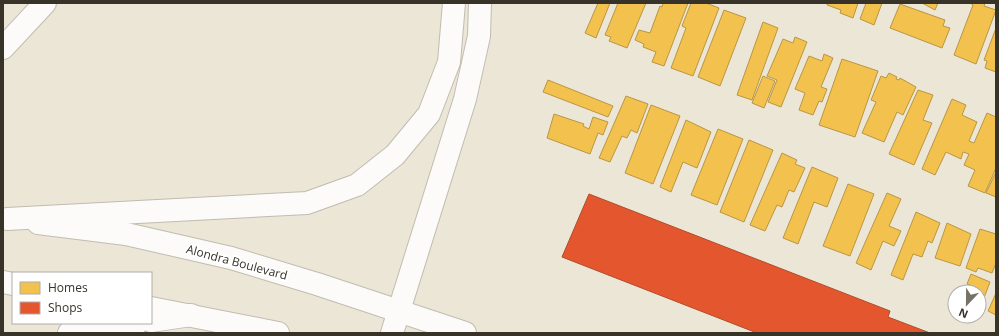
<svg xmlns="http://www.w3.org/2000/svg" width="999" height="336" viewBox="0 0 999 336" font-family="'Open Sans',sans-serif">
	<rect width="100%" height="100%" fill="#ece6d7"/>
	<path fill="#f2c14e" stroke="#ba9643" d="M598,3H610L596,38L585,33Z
		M618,3H646L627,48L609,41L611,37L605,35Z
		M663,3H688L664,66L652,62L656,52L643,47L644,44L635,40L639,30L650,33L660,6L662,7Z
		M691,3H706L719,8L693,76L671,68L686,28L682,26Z
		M827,3H858L853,18L840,13L841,10L827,5Z
		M866,3H882L874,25L860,19Z
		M922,3H938L935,10Z
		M985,3L984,6L996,10L976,64L954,55L973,5L970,3Z
		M900,4L945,20L943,26L950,28L942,48L890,28Z
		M724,10L746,18L720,86L698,77Z
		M763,22L778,28L752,100L737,95Z
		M996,28V72L985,68L987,61L984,60Z
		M795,37L807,42L781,107L768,102L777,80L767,76L783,39L793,43Z
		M824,54L833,58L821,87L827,89L822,102L819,101L813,115L799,110L805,93L795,89L809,56L822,61Z
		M842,59L878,71L855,137L819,125Z
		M889,73L897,77L896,79L899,80L900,78L916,87L903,115L897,112L884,142L862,133L876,102L871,100L881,76L886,78Z
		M763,76L775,81L764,108L752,103Z
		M548,80L613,106L608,117L543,92Z
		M918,90L933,95L923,120L932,123L914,165L889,154Z
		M626,96L648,104L637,133L631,130L627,138L622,136L610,162L599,158Z
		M952,99L966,105L962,115L977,122L969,141L974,143L987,113L996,117V168L985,193L968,186L975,170L964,165L969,154L963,152L961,159L946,152L935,175L922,169Z
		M651,105L680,116L653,184L625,173Z
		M554,114L584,124L583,126L589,129L593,117L608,122L603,135L598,133L590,154L547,138Z
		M686,120L711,132L697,168L683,162L671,192L660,187Z
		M718,129L743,139L717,205L691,195Z
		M749,140L773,150L744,222L720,212Z
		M782,153L797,160L795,164L805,168L794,192L789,190L782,207L777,205L765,231L750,225Z
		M812,167L838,178L827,207L814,202L798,244L783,238Z
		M996,172V197L986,193Z
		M848,184L874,194L850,256L823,246Z
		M887,193L901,199L889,226L901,231L894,246L883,241L871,270L856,263Z
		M916,212L940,223L932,243L928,241L922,257L913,254L903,280L891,275Z
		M947,223L971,234L960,266L935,258Z
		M980,229L996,234V263L992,273L978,268L976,272L966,268Z
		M971,274L990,282L979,311V292H973L975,287L967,284Z
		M996,293V315L988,311Z"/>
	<path fill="#e4572e" stroke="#b04c2c" d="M589,194L890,311L888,317L930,333H757L562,257Z"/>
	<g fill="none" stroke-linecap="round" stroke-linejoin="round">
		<defs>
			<path id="secondary" d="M38,223L126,234L231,258L317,284L465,333
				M3,282L13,284
				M151,308L278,333"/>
			<path id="motorway" d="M3,48L45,3
				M7,219L307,203L357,185L395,155L429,114L449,62L454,3
				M151,321L191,315
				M69,333L137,323
				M392,333L465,99L479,36L480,3"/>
		</defs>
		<use href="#secondary" stroke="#c0bcb0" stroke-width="24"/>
		<use href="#motorway" stroke="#c0bcb0" stroke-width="24"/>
		<use href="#secondary" stroke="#fcfbf9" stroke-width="22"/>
		<use href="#motorway" stroke="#fcfbf9" stroke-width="22"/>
	</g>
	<g text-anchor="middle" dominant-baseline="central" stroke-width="4" stroke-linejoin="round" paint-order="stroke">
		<g font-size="12" fill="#383329" stroke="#fff">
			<text transform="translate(237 262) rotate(15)">Alondra Boulevard</text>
		</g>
	</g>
	<rect width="999" height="336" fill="none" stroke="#383329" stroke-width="8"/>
	<rect x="12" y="272" width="140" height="52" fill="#ffffff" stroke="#afada9"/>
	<rect x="20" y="282" width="20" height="12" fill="#f2c14e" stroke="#afada9"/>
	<text x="48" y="292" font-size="12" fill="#383329">Homes</text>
	<rect x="20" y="302" width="20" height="12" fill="#e4572e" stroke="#afada9"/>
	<text x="48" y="312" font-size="12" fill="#383329">Shops</text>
	<g transform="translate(967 304) rotate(202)"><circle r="19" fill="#ffffff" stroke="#afada9"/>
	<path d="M0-3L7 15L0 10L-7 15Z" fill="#777266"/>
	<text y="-6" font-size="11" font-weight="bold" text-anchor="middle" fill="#383329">N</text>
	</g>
</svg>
